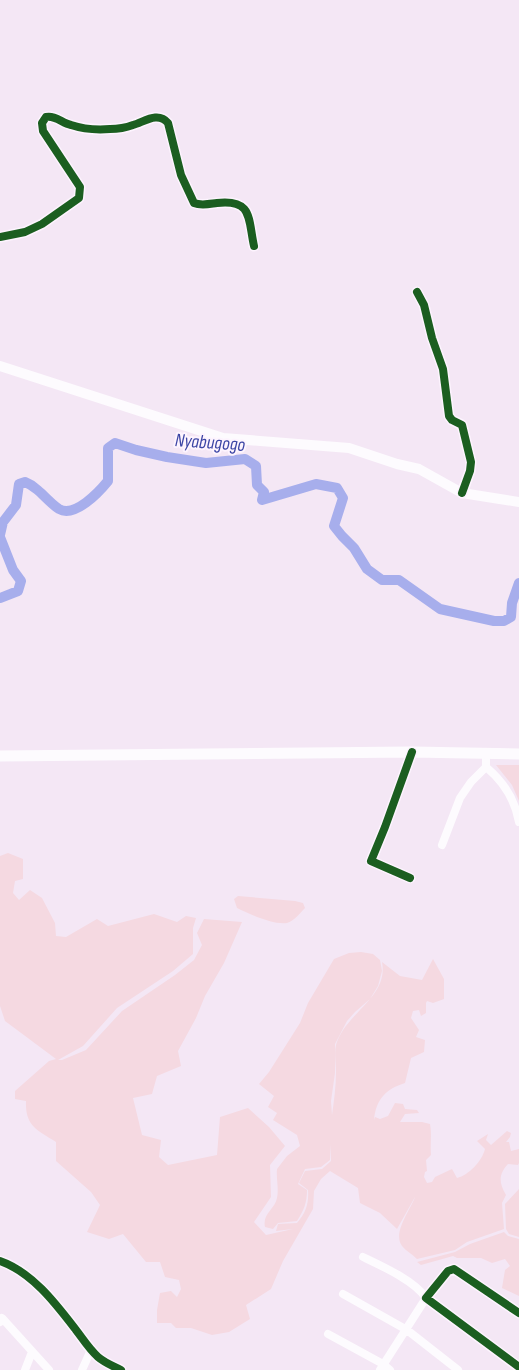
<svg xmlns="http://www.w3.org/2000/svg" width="519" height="1370" viewBox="0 0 519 1370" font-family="'Sofia Sans Condensed',sans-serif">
	<rect width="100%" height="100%" fill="#f4e7f5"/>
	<path fill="#f5d9e1" d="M496,765H519V801L512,785Z
		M8,853L23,859V879L15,881L13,893L19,900L30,890L42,898L55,923L56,936L66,937L97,919L108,926L154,914L177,922L186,916L196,918L193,928V954L173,971L117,1008L83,1046L58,1060H62L86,1050L122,1011L175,975L194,960L202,945L197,933L204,919L242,922L224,963L205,996L196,1018L178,1051L181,1066L157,1076L152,1094L133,1098L142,1135L161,1140L159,1157L168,1165L217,1155L220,1117L248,1108L269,1127L285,1146L270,1165L271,1197L254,1222L266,1235L293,1229L276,1231L278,1224L297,1223C306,1213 309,1203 308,1190L299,1183L305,1171L322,1169L331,1161V1144L330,1160L321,1167L305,1169L298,1184L307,1190C307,1203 304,1210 297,1221L278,1223L273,1229L265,1227C262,1214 275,1209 277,1198C279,1190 276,1177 277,1169L287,1156L300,1146L297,1135L273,1120L277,1113L268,1107L274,1096L259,1084L269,1072L300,1023L308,1003L334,959L349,953L361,952L373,954L380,960L382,971L378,986L370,999L355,1012L347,1021L335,1044V1073L331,1101L332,1115C334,1101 336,1086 336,1072C336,1063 334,1053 336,1045C345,1013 389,997 382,962L400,976L422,980L433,959L444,979V999L433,1003L427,1001L426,1003V1013L421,1016L419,1010L413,1011L411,1018L419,1030L416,1037L425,1040L424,1052L411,1058L405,1083C386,1089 376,1099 374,1120L375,1117L380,1119L388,1116L395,1103L403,1104L405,1109L417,1110L419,1113L405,1114L400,1122H422L430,1124C432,1135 430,1144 431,1155L426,1160L427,1171L425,1172L424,1177L427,1183L432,1182L435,1177L452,1169L457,1178C469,1175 482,1161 485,1149L477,1141L488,1134L486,1140L491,1145L507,1131L511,1133L510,1137L506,1142H509L511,1151L519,1149V1163L518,1165L508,1164C498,1175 499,1183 506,1195L502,1203L504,1229L467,1242L455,1250L417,1259C412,1254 406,1251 402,1246C392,1233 411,1209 415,1197L397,1229L380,1213L360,1203L358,1188L330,1171L321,1179L314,1191L313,1209L283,1261L271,1289L246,1305L250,1319L229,1332L212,1335L191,1328H176L171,1323H157V1310L160,1293L171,1291L177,1297L181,1289L179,1280L165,1277L160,1262H146L123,1234L109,1239L87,1232L100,1205L91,1192L56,1161V1142C37,1130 25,1126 26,1101L15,1099V1091L49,1061L56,1059L5,1021L0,1006V856Z
		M238,896L295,901L303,903L305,908C300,913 294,921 287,923C273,925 249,914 237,908L234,899Z
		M519,1189V1237L509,1234L506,1229L505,1204Z
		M504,1232L508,1236L519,1239V1296L502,1288L505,1270L510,1266L505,1259L492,1263L481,1258H457L453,1256L421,1265L417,1262L455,1252L470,1244Z"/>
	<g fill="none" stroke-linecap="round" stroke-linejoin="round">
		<path stroke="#a7aeec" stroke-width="10" d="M0,535L3,522L16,505L19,484L25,482C33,485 35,488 41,493C45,497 54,506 59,509C75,518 99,492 108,481V448L115,443L136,450L167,457L206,463L245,459L256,466L257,485L264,492L262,500L316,484L337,488L343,498L334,526L342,536L354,548L367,569L382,580H399L440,609L494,621H504L511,617L512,603L519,583
			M0,537L13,570L21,581L18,591L0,598"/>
		<path stroke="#fdfbfe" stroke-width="8" d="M0,237L25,232L42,224L79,198L80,187L43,131L42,123L46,117C55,115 62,123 71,125C83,129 97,130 110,129C117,129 125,128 133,125C144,122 158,111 168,123L181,175L194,203C201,206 209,204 217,203C253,199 248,219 254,246
			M417,292L424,305L432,338L443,369L449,416L452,420L462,425L471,462L470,471L462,493
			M486,755V767C504,782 515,799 519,822
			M442,845L460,798L471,782L486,767
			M410,878L371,861L385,827L412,752
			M363,1257C382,1266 415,1281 426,1298L380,1370
			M0,1261C32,1272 56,1304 76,1330C83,1339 89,1349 98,1357C105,1363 113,1366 121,1370
			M343,1294L407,1330L458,1370
			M519,1313L454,1269L448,1271L426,1298L519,1367
			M0,1322L2,1318L49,1370
			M328,1334L383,1364L390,1370
			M25,1370L32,1352
			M82,1370L91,1350"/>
		<path stroke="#fdfbfe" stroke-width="10" d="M0,366L223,438L349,448L397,464L419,469L462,493L519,502"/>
		<path stroke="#fdfbfe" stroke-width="11" d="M0,756L412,752L519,754"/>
		<defs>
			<path id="cycleway" d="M0,237L25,232L42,224L79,198L80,187L43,131L42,123L46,117C55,115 62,123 71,125C83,129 97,130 110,129C117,129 125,128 133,125C144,122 158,111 168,123L181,175L194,203C201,206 209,204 217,203C253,199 248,219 254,246
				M417,292L424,305L432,338L443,369L449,416L452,420L462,425L471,462L470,471L462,493
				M410,878L371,861L385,827L412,752
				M0,1261C32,1272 56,1304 76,1330C83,1339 89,1349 98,1357C105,1363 113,1366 121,1370
				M519,1313L454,1269L448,1271L426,1298L519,1367"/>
		</defs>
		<use href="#cycleway" stroke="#fdf4fe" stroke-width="11"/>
		<use href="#cycleway" stroke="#1b5e20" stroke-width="8"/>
	</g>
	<g text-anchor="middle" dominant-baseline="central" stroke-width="4" stroke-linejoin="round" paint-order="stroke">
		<g font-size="19" font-style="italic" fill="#3d46a5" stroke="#fdf4fe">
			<text transform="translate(210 443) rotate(4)">Nyabugogo</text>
		</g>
	</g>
</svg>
